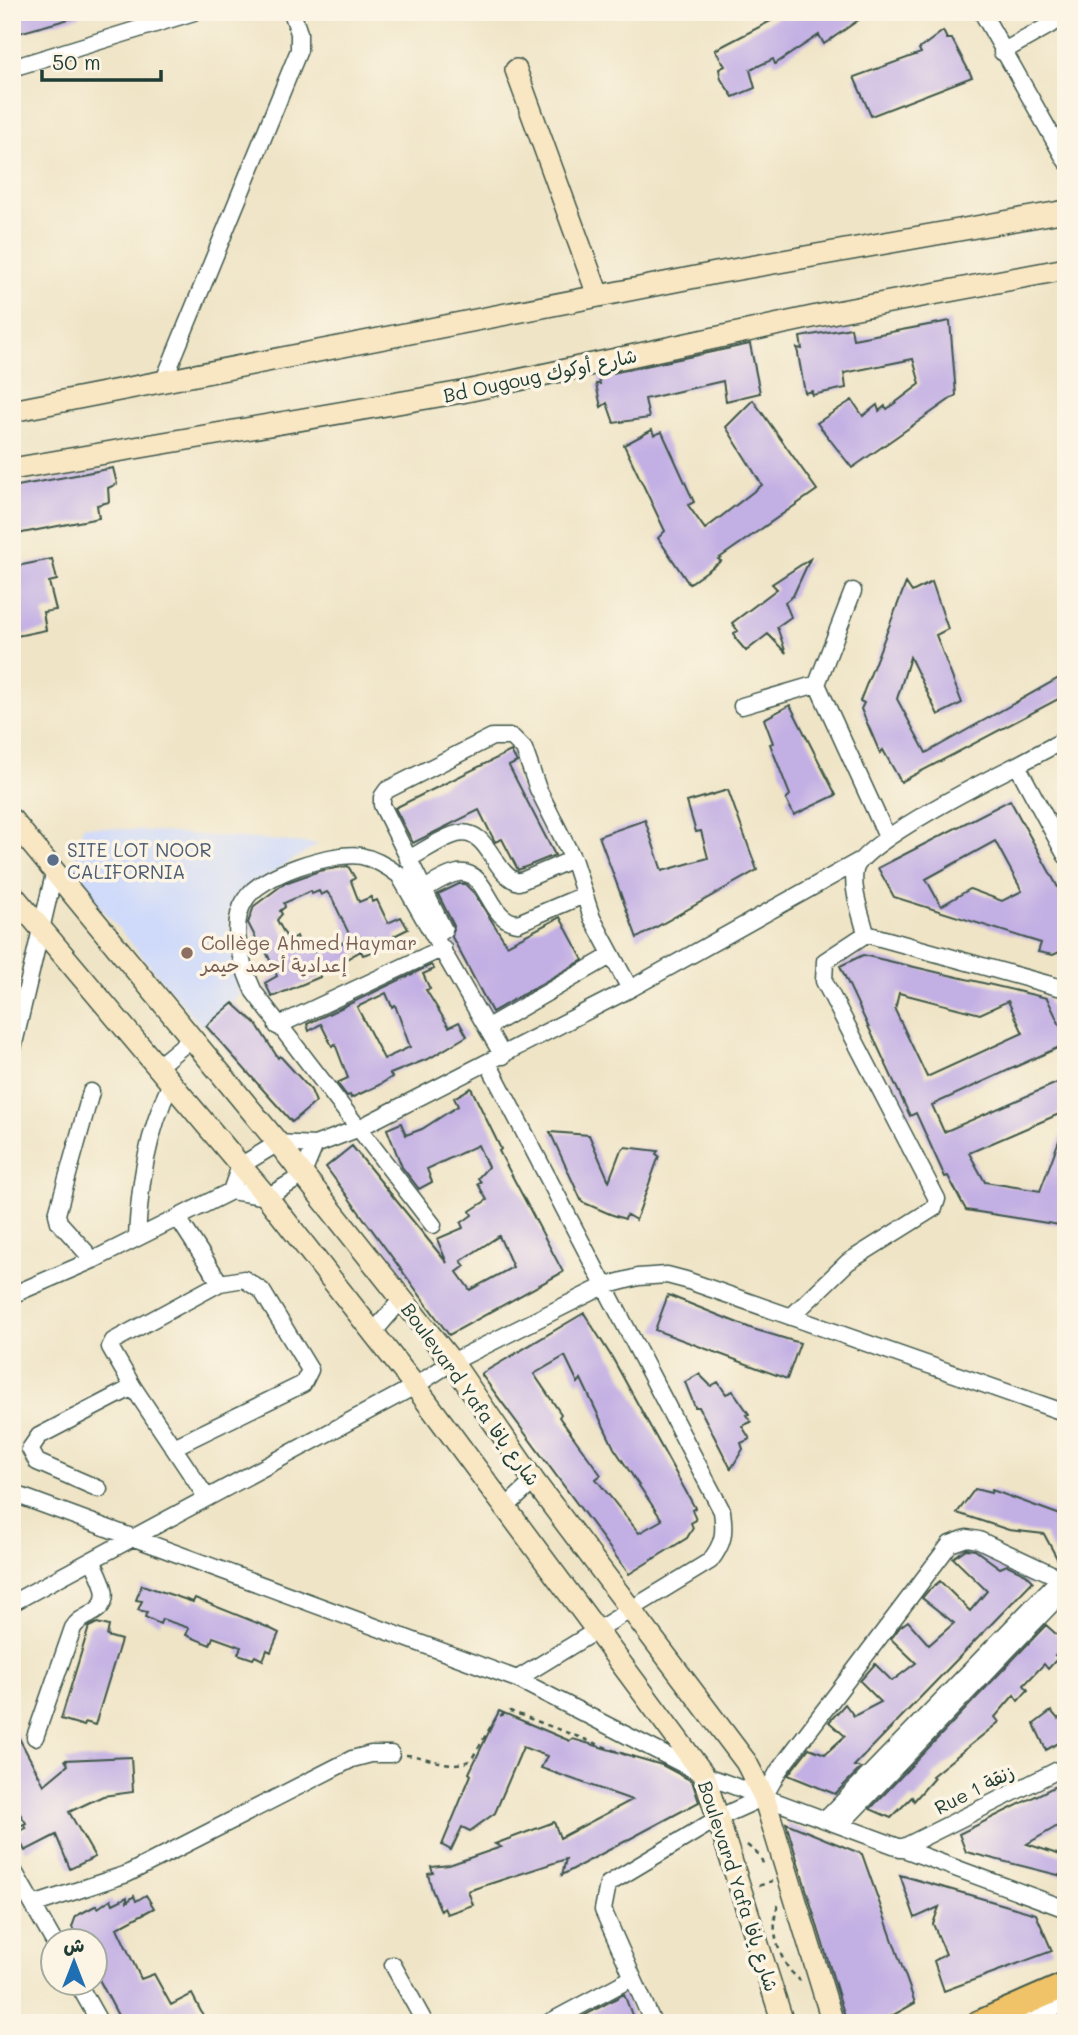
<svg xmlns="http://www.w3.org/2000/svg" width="1078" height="2035" viewBox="0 0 1078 2035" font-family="Mali,'Playpen Sans Arabic',sans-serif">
	<rect width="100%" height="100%" fill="#fcf5e5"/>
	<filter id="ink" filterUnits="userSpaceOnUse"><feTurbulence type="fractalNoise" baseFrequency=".0143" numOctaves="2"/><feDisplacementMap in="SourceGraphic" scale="14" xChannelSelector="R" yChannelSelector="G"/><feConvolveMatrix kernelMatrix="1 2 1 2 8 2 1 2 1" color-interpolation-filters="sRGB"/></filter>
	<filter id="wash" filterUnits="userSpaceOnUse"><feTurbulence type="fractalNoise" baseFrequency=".00686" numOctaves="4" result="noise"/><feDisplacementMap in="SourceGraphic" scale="28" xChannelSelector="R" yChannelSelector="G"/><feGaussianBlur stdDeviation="1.57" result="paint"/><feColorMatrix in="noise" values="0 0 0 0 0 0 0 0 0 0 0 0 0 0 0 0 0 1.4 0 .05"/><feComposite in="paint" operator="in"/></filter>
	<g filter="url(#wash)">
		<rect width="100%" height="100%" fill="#efe4c6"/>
		<path fill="#cfdafa" d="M83,826L319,844L244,890L234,901L227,912L239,995L202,1027L70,871Z"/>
		<g id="blocks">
			<path fill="#c2afe4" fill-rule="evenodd" d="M12,12H79L80,16L12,35Z
				M788,12H870L824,44L819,35L775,64L773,59L750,70L755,88L733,97L721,79L719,69L725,66L715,50Z
				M943,31L947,39H952L972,77L871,116L854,77L921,53L919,49Z
				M950,321L956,395L852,468L817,423L852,400L863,416L877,405L879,411L885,406L887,409L920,384L913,359L844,373L846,388L812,395V391L805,393L797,348L802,349L800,337L851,328L853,339Z
				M750,344L760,393L726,401L723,381L645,399L649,418L614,423L607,403L601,407L596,384H600L598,376Z
				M753,400L817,490L718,559L721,561L689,584L658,538L665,531L624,445L652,430L654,435L662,432L694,502L688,505L705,529L762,485L726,427Z
				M113,468L117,484L108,488L109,502L97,505L99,518L12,535V487Z
				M52,559L57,580L49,582L56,610L43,612L46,630L12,637V567Z
				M810,559L793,596L785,602L791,617L777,627L786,653L768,634L746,651L735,638L734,633L738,631L732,623L777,589L772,584Z
				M932,582L948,629L936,635L962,703L938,715L910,657L897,699L926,753L1066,674V695L901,782L883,750L880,753L861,709L864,703L860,701L906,583L912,592Z
				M790,705L836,795L794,815L786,799L790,795L770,744L773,743L764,719Z
				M511,751L517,762L509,766L555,855L518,870L502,839L495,842L479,810L413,843L395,808Z
				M728,790L757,870L637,938L599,836L645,820L662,871L708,858L701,831L696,832L687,802Z
				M1010,800L1066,902V949L1053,955L1038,952L1041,943L894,897L878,868ZM995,841L1022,891L1002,901L970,889L941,906L926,879Z
				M348,866L355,878L351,881L359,902L371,897L372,902L377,900L388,923L401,917L408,929L394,936L396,939L378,950L363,955L361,951L320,974V977L272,997L265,983L277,976L265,949L262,950L248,923L254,906L285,883L319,871ZM311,891L312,894L319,891L321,895L327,892L332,898L352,940L311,952L304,940L299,942L297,936L288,940L277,920L282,914L280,911L285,907L284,903Z
				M459,884H465L474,893L507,945L560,917L583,960L492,1012L452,937L454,926L438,894Z
				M863,955L1047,998L1066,1038V1044L932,1105L944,1132L1066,1079V1111L969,1153L985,1182L1040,1191L1066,1122V1226L966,1210L948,1176L945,1177L916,1113L910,1116L840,966ZM899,993L980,1014L1008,1001L1023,1033L927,1077L895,1010Z
				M431,965L434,969L423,974L430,989L426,990L449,1027L459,1022L467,1036L430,1058L390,1074L392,1077L377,1086L351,1098L350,1095L347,1096L337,1083L348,1078L335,1044L332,1046L321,1024L309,1031L307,1024ZM386,993L392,1007L395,1005L410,1047L384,1059L357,1007Z
				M233,1003L257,1025L278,1058L280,1056L311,1090L316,1102L292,1122L206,1026Z
				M471,1088L501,1149L499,1151L563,1272L449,1335L326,1167L352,1146L447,1263L437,1239L463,1228L461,1223L472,1215L470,1211L487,1200L478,1184L481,1182L478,1178L488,1167L478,1145L427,1169L432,1182L419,1189L402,1167L387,1129L401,1123L406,1135L422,1129L458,1106L454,1098ZM499,1236L513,1267L470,1290L457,1272L465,1266L461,1261Z
				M550,1132L589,1135L609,1181L620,1152L625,1147L658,1151L656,1154L659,1156L636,1220L627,1215L625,1219L610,1214L582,1202Z
				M668,1295L753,1329L800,1343L787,1379L655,1330Z
				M584,1313L613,1359L695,1508L692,1510L696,1520L691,1523L693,1528L687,1538L629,1574L481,1374ZM565,1356L578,1383L581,1379L614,1448L662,1520L639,1533L596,1479L601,1475L559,1417L561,1414L534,1374Z
				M699,1374L711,1386L718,1382L726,1394L733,1391L749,1414L746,1415L751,1422L742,1426L750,1439L741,1443L743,1449L731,1469L699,1407H695L685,1382Z
				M975,1489L991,1493L992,1490L1066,1517V1562L1060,1564L1044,1534L1009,1530L957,1513Z
				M966,1549L975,1550L1000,1568L1007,1565L1026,1574L1033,1581L854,1766L861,1768L835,1794L788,1775L809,1748L825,1754L845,1736L829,1722L845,1704L854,1716L881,1702L860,1681L875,1664L892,1681L916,1663L891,1639L900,1627L908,1621L929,1645L954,1623L922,1598L928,1591L940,1581L970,1611L987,1591L953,1558Z
				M142,1585L193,1602L195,1598L267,1627L279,1633L271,1652L267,1650L263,1660L255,1656L253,1659L238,1654L241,1647L213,1637L210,1645L186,1635L189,1628L162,1619L160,1624L145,1617L147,1612L138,1610L142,1601L136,1600Z
				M97,1623L109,1626L107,1636L121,1640L95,1725L85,1722L84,1726L61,1719L89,1627Z
				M1046,1625L1066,1643V1647L1055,1655L1058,1658L1048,1669L1044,1664L1024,1685L1028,1690L1018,1701L1014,1695L995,1717L999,1722L932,1776L934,1778L914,1801L912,1797L891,1818L870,1809Z
				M499,1711L570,1741L573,1739L662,1765L692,1781L699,1802L562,1875L566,1859L468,1891L473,1905L447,1914L444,1908L441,1911L432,1890L428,1874L433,1873L431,1867L449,1865L501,1847L495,1844L554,1822L560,1838L632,1800L541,1768L547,1756L523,1747L495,1813L470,1831L462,1827L451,1850L442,1845L471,1775L469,1773Z
				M1051,1711L1058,1719L1066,1713V1739L1046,1750L1034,1724Z
				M12,1725L44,1785L68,1765L65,1760L131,1757L133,1792L103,1796L69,1812L95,1857L70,1869L56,1835L25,1851L16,1833L26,1828L22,1825L26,1823L12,1801Z
				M1066,1781V1821L1027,1844L1066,1857V1877L966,1852L959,1834Z
				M786,1823L862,1854L915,2003L886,2019L884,2023H847Z
				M900,1875L1036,1914L1052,1951L944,1991L934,1961L946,1954L933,1924L939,1907L915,1918Z
				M146,1895L154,1908L117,1928L141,1979L154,1974L171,2005L192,1994L207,2023H122L94,1970V1941H79L72,1927L76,1916L97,1905L98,1908L111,1899L113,1904L127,1897V1902L134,1896L136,1901Z
				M624,1994L635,2023H571L576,2020Z"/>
		</g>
	</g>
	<g filter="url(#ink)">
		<use href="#blocks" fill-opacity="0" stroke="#3e564a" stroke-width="2"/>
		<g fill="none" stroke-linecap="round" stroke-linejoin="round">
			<defs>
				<path id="lane" d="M1016,2023L1066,2000
					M1031,2023L1066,2007"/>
				<path id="street" d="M982,12L1066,161
					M1002,52L1066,16
					M12,68L194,12
					M164,380L299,50V33L292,12
					M817,684L853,591
					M742,706L817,684L887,837
					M1017,765L1066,739
					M408,859C423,852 441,838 457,834C490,827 492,875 519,882L573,859
					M423,890C433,884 446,875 458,873C489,869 487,921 518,923L584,895
					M444,930L382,805V797L387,790L492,737H512L524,749L538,789L573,859L592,918L630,989
					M1058,987L866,934C862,916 851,889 855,870C860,844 989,779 1017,765L1066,856
					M493,1024L612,955
					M277,1026L443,948
					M12,1052L55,870
					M157,1067L192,1038
					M91,1092L57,1214L59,1222L93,1260
					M231,1191L240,1166L278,1143L315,1145L357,1129L630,989L859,861
					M178,1218L220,1283L113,1341L110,1347L133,1387L207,1498
					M433,1225L254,992C242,966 228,927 245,900C259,875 334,851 361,856C376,859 388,867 399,875L503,1056
					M137,1237C140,1181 147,1134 171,1083
					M12,1295L93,1260L231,1191L267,1197L302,1176L315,1145
					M791,1317L848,1262L934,1208L937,1199L824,981L825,961L866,934
					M372,1334L401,1300
					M174,1447L303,1384L310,1370L262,1291L244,1279L220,1283
					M99,1489L37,1462L30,1449L39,1436L133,1387
					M12,1493L517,1679L710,1561C724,1543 725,1533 722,1511L488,1063
					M505,1508L534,1481
					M12,1603L415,1386L452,1362L604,1286L638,1277L667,1275L686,1280L1066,1413
					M517,1679L704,1775L1066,1909
					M35,1737L73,1628C78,1620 84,1618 91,1614C116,1601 101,1579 92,1560
					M825,1820L1066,1572
					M840,1825L1066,1589
					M900,1849L1066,1766
					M12,1868L53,1940
					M33,1905L127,1874L352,1759L371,1754H391
					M393,1965L425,2023
					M77,1982L100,2023
					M548,2023L632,1978
					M653,2023L603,1910L608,1884L720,1817L764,1797L779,1770L950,1544L967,1538L979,1540L1060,1578"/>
				<path id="secondary" d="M516,70L598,295
					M12,411L716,273L1066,211
					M12,469L462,392L836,312L1066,269
					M12,820L278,1143L452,1362L534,1481L746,1762L764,1797L833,2023
					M12,894L267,1197L415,1386L704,1775L783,2023"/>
				<path id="primary" d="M979,2023L1066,1985"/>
			</defs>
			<use href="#lane" stroke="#3e564a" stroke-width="11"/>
			<use href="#street" stroke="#3e564a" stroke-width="19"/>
			<use href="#secondary" stroke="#3e564a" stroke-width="24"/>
			<use href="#primary" stroke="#3e564a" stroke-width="28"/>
			<path stroke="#3e564a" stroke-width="2.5" stroke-dasharray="5 5" stroke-linecap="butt" d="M406,1755C429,1756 449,1771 471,1760L496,1718L510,1711L634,1758
				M747,1845L760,1856L764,1866
				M759,1886L772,1881
				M778,1905C770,1925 777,1952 789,1969C792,1974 797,1976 800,1981"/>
			<use href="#lane" stroke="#fff" stroke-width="8"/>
			<use href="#street" stroke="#fff" stroke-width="16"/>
			<use href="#secondary" stroke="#f9e7c3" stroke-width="21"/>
			<use href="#primary" stroke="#f0c369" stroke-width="24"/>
		</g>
	</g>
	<circle fill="#5c6f8a" stroke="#fcf5e5" stroke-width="2.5" cx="53" cy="860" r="7"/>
	<circle fill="#8d6e63" stroke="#fcf5e5" stroke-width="2.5" cx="187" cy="953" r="7"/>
	<g text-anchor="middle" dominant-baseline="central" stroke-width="7" stroke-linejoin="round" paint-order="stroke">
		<g font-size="19" fill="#1f3d34" stroke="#fcf5e5">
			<text transform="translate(540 375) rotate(-12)">Bd Ougoug شارع أوكوك</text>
			<text transform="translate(471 1394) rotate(54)">Boulevard Yafa شارع يافا</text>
			<text transform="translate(974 1789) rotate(-27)">Rue 1 زنقة</text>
			<text transform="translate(739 1886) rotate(72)">Boulevard Yafa شارع يافا</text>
		</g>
		<g font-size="19" fill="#4e5e75" stroke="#fcf5e5" text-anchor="start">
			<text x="67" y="849">SITE LOT NOOR<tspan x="67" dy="22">CALIFORNIA</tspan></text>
		</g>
		<g font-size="19" fill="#785e54" stroke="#fcf5e5" text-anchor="start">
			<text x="201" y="942">Collège Ahmed Haymar<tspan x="201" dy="22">إعدادية أحمد حيمر</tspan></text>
		</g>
	</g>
	<rect width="1078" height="2035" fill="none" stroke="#fcf5e5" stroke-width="42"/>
	<g transform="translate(74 1962)"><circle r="33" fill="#fcf5e5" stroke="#a4ab9e" stroke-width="2"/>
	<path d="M0-5L12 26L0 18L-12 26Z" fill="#1f6fb2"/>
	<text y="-10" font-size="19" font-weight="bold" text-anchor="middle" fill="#1f3d34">ش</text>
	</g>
	<path d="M42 70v10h119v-10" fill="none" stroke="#1f3d34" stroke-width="3.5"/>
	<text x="52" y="70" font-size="21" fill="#1f3d34" stroke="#fcf5e5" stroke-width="5" paint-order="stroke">50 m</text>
</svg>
